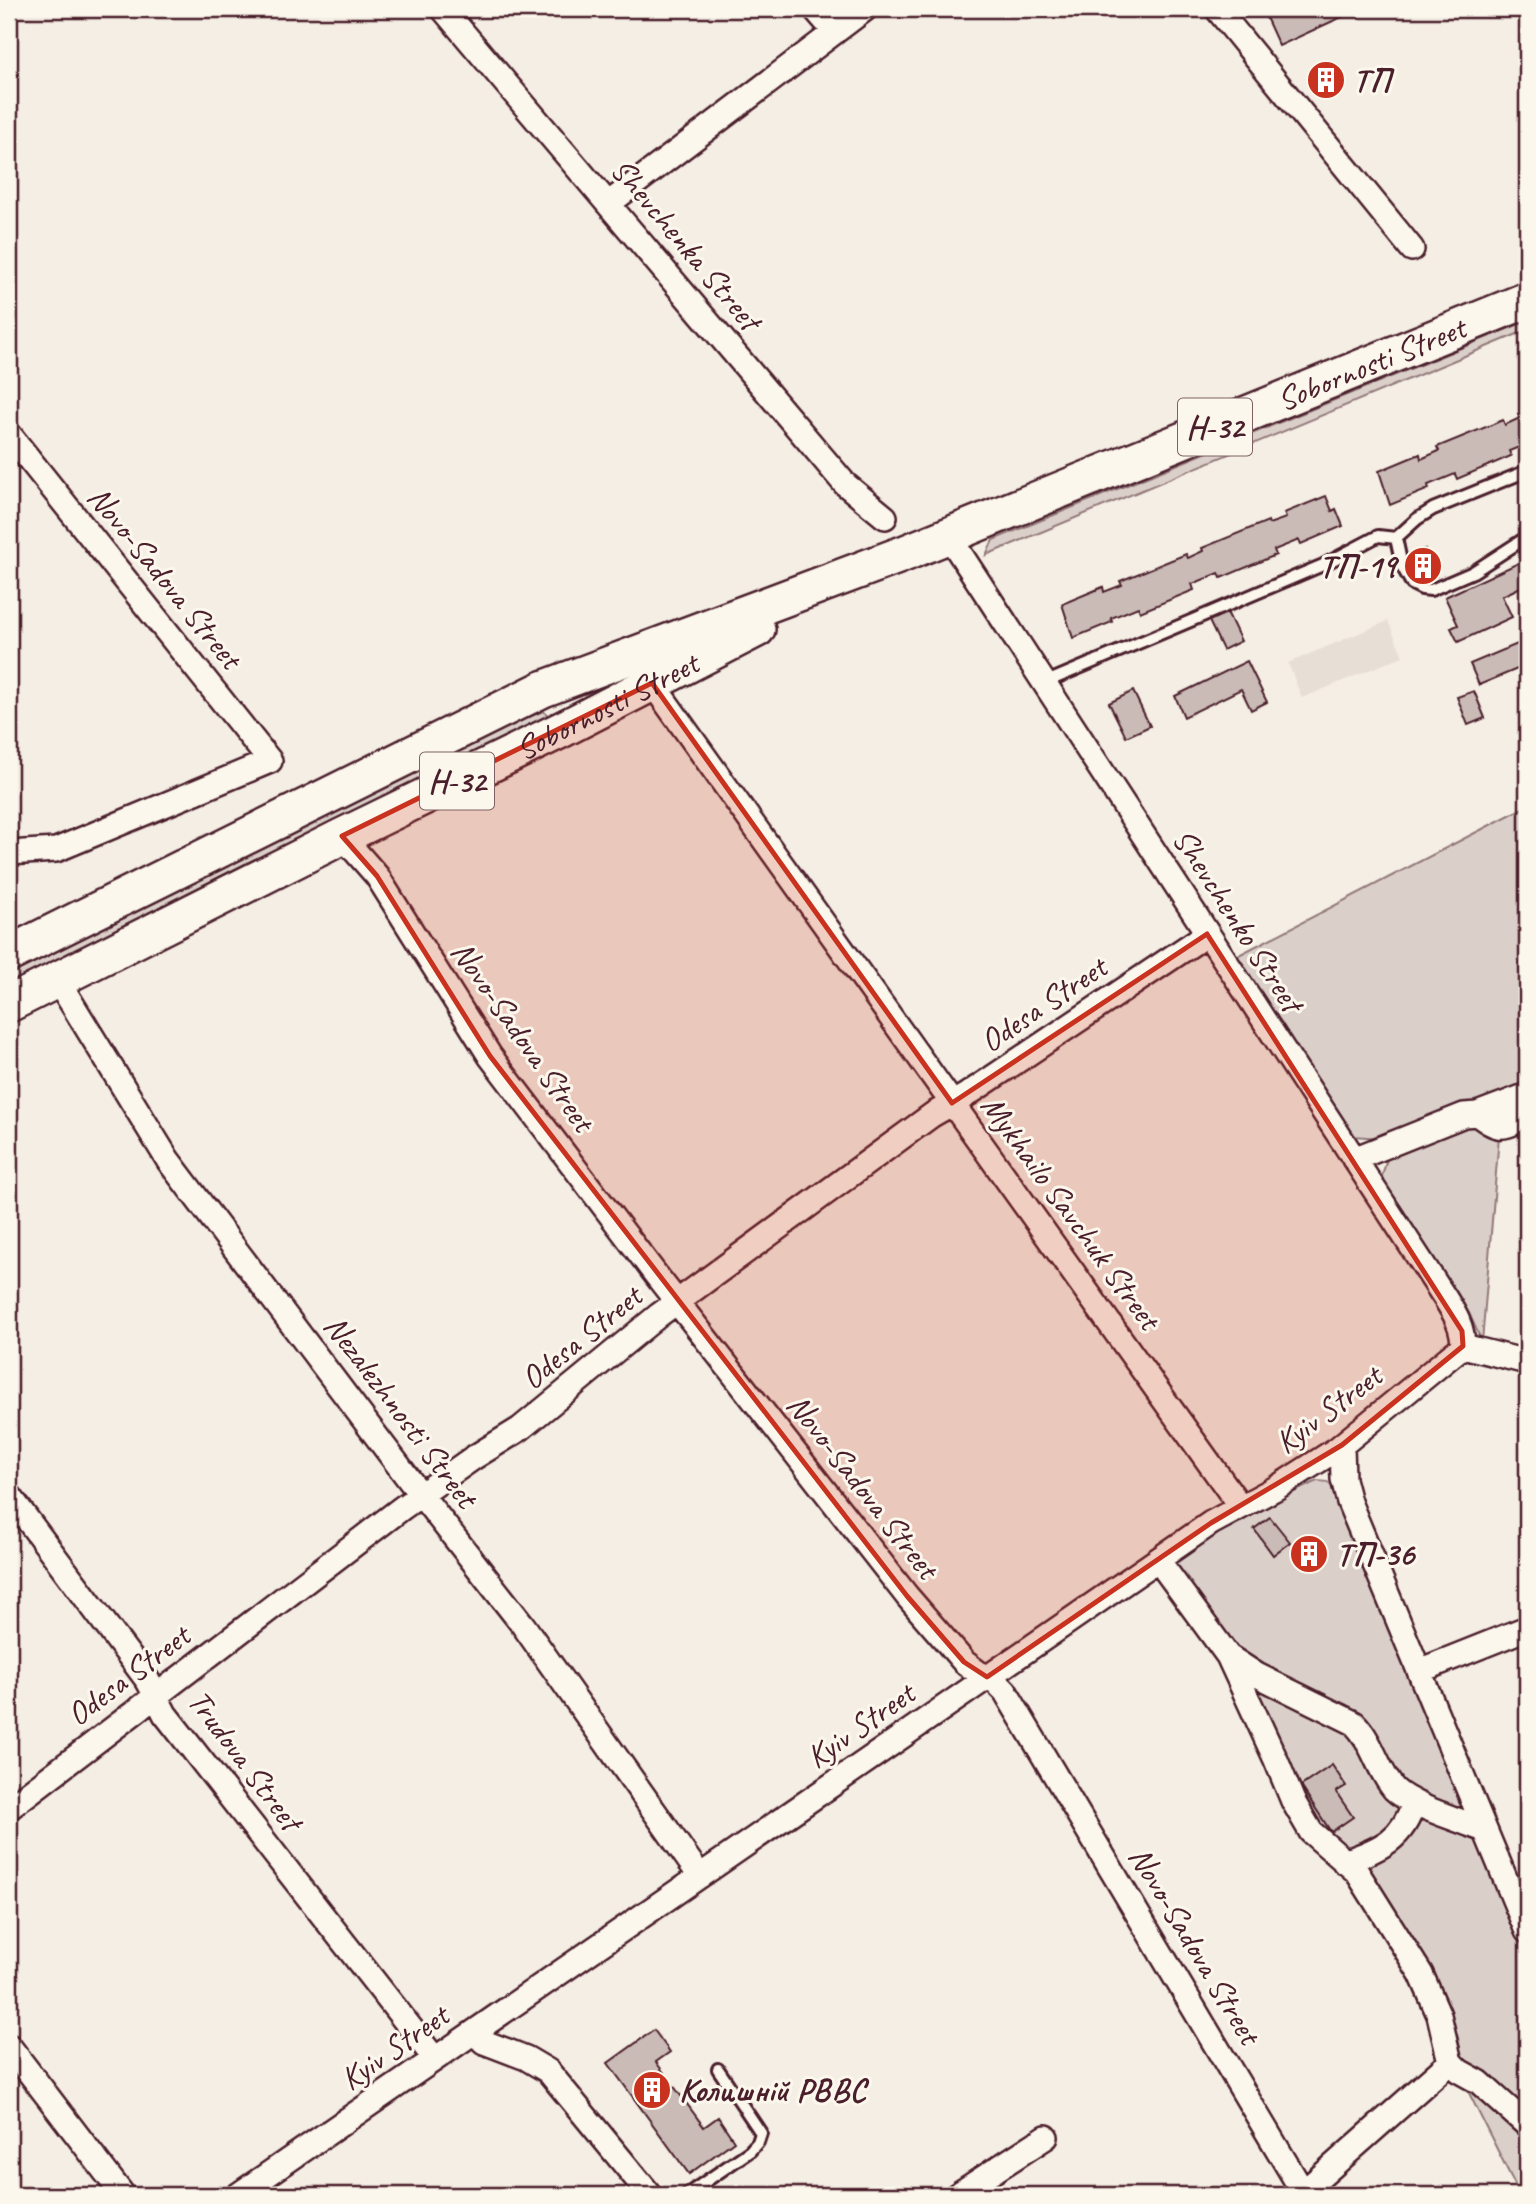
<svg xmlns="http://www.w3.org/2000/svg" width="1536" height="2204" viewBox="0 0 1536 2204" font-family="Caveat,sans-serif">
	<rect width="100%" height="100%" fill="#f4eee4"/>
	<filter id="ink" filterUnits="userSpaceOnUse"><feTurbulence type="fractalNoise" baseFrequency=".0143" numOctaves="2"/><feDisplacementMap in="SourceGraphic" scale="14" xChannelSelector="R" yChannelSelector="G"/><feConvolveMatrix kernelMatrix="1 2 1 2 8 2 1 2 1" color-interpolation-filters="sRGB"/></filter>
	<g filter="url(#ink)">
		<path fill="#e7dfd6" d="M1388,621L1403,656L1302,698L1288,663Z"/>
		<path fill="#dbd0c9" stroke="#92787a" stroke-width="2" d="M1527,321V330L986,555L993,540Z
			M543,711L549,716L551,720L9,993V966L325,806Z
			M1527,806V1084L1381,1138L1353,1136L1235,957Z
			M1470,1122L1499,1136L1482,1342L1469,1313L1381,1180L1388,1155Z
			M1317,1481L1327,1482L1336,1490L1527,1952V2195H1520L1456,2067L1426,1974L1314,1830L1172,1560L1217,1529Z"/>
		<path fill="#cabbb6" stroke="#4a1f2b" stroke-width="2" d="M1274,9H1359L1279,46L1264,13Z
			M1337,65L1345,82L1315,96L1308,79Z
			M1527,412V444L1509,451L1511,456L1457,479L1455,474L1428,485L1429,489L1390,505L1379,471L1420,454L1421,459L1439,451L1437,447L1503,420L1505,425L1520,418L1519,415Z
			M1326,496L1332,511L1336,509L1343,526L1301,544L1299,540L1274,550L1276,555L1221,578L1219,573L1192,584L1194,590L1140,612L1138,607L1111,618L1112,622L1073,638L1062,604L1103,587L1104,592L1122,585L1120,581L1186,554L1188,558L1203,551L1202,548L1268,521L1269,524L1286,518L1284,513Z
			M1425,549L1436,576L1420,582L1410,555Z
			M1527,559V584L1502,596L1512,617L1458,642L1451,628L1458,625L1445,597Z
			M1227,612L1241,641L1223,650L1209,621Z
			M1527,640V665L1479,685L1470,664Z
			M1247,661L1267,702L1251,710L1241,689L1184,717L1175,696Z
			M1133,691L1150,726L1126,737L1109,703Z
			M1474,691L1485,718L1468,725L1457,697Z
			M1270,1517L1290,1542L1273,1555L1254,1529Z
			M1332,1765L1346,1786L1336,1792L1353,1817L1331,1832L1301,1786Z
			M654,2030L670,2052L656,2062L704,2127L718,2117L734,2141L689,2174L608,2063Z"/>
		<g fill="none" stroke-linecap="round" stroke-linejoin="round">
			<defs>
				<path id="lane" d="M1396,538L1402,566L1412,584L1422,589L1431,590L1473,572L1527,537
					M1044,683L1323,565L1378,536L1396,538L1417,519L1433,509L1527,471
					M686,2195L750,2151L758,2142L761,2133L718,2069"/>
				<path id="street" d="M443,9L845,484L885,517
					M815,9L835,32
					M1217,9L1412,249
					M608,204L865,9
					M9,434L270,761L56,850L9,853
					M948,535L1445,1298C1455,1314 1463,1327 1463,1346
					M652,683L1240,1506
					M342,836L377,876L490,1056L656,1275L907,1596L964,1662L980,1674L995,1681L1005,1691L1303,2192
					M58,981L168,1160L411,1482L523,1625L700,1876
					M1477,1114C1501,1132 1501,1128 1527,1117
					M1354,1159L1464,1115L1477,1114L1527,1095
					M1342,1445L1343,1479L1349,1502L1527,1931
					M9,1495L148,1681L165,1714L435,2059
					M1158,1560L1228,1656L1276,1760L1293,1801L1311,1832L1357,1872L1421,1974L1439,2015L1450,2062L1459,2071L1479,2082L1527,2125
					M1228,1656L1257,1675L1354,1723C1373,1742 1378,1771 1394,1789C1411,1806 1462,1821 1485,1830
					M1419,1671L1527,1628
					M9,1808L402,1508L473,1458L520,1429L659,1315L932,1115L965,1096L1207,934
					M1344,1862C1379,1849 1403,1841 1414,1802
					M474,2032L484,2042L526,2058L548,2071L650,2195
					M9,2046L123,2195
					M238,2195L1211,1523L1276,1488L1337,1449L1463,1346L1527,1362
					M957,2195L1046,2137
					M1300,2195L1450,2062"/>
				<g id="primary">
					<path id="s1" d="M9,954L543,689L903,554L1527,300"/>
					<path id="s2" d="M9,1004L341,837L563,729L757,629"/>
				</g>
			</defs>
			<use href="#lane" stroke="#4a1f2b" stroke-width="16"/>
			<use href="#street" stroke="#4a1f2b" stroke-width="28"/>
			<use href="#primary" stroke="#4a1f2b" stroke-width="40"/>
			<use href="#lane" stroke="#fbf7ec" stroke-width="10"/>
			<use href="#street" stroke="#fbf7ec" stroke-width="23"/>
			<use href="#primary" stroke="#fbf7ec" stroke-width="35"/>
		</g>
	</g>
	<path fill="#c8321e" fill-opacity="0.2" stroke="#c8321e" stroke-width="5" stroke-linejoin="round" d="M652,683L952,1103L1207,934L1462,1331L1463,1346L1342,1445L1211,1523L987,1677L964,1662L907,1596L490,1056L377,876L342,836Z"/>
	<defs>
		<symbol id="building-disc" viewBox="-11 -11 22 22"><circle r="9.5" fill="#c8321e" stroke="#fbf7ec"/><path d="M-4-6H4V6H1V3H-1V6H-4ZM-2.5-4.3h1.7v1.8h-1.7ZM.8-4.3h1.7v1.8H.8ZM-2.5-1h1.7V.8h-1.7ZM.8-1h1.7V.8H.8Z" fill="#fff"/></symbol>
	</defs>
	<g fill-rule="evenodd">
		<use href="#building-disc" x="1304" y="58" width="44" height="44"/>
		<use href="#building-disc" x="1401" y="544" width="44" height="44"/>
		<use href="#building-disc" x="1287" y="1532" width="44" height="44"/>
		<use href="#building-disc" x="630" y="2068" width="44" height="44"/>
	</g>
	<g text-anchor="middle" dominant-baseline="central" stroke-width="6" stroke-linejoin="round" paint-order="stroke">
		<g fill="#fbf7ec" stroke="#7f6065" stroke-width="2">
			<rect x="1178" y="398.5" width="74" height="57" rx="5"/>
			<rect x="420" y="752.5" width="74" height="57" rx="5"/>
		</g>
		<g font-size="32" font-weight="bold" fill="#4a1f2b">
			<text x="1215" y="427">Н-32</text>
			<text x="457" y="781">Н-32</text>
		</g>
		<g font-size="33" font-weight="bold" fill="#4a1f2b" stroke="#fbf7ec" text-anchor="start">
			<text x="1353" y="80">ТП</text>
			<text x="1396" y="566" text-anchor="end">ТП-19</text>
			<text x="1336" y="1554">ТП-36</text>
			<text x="679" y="2090">Колишній РВВС</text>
		</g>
		<g font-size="33" fill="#4a1f2b" stroke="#fbf7ec">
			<text transform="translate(686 244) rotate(50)">Shevchenka Street</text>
			<text stroke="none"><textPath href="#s1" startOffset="1486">Sobornosti Street</textPath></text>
			<text transform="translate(165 577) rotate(51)">Novo-Sadova Street</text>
			<text stroke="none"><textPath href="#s2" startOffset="668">Sobornosti Street</textPath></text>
			<text transform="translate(1238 920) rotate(57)">Shevchenko Street</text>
			<text transform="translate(1043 1004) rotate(-34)">Odesa Street</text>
			<text transform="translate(523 1036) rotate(55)">Novo-Sadova Street</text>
			<text transform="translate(1071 1212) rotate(54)">Mykhailo Savchuk Street</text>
			<text transform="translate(581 1337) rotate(-39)">Odesa Street</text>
			<text transform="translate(1328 1409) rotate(-37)">Kyiv Street</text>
			<text transform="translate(401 1411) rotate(53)">Nezalezhnosti Street</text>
			<text transform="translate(863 1486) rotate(52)">Novo-Sadova Street</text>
			<text transform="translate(128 1675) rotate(-37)">Odesa Street</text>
			<text transform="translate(860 1725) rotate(-35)">Kyiv Street</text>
			<text transform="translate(245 1760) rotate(53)">Trudova Street</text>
			<text transform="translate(1195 1945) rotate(59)">Novo-Sadova Street</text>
			<text transform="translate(394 2047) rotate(-35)">Kyiv Street</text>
		</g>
	</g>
	<rect width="1536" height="2204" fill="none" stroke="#fbf7ec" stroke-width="35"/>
	<rect x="18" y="18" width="1501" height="2169" fill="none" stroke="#4a1f2b" stroke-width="2.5" filter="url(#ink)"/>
</svg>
